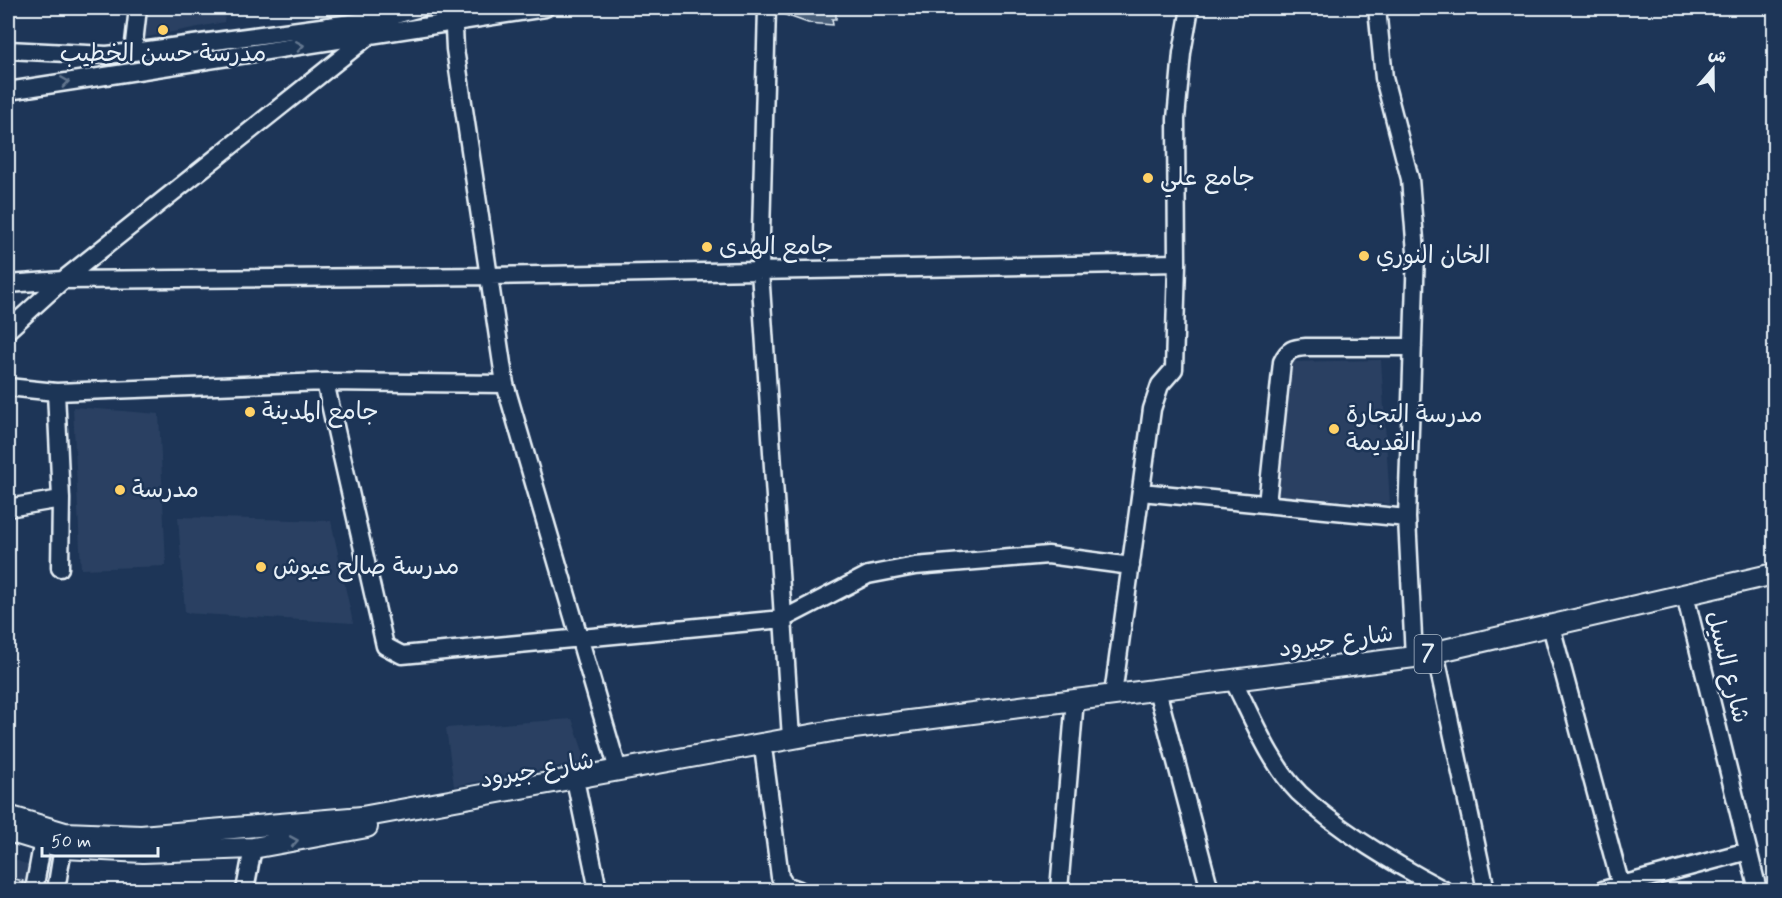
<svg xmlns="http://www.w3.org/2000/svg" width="1782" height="898" viewBox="0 0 1782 898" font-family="Mynerve,'Playpen Sans Arabic',sans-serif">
	<rect width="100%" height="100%" fill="#1d3557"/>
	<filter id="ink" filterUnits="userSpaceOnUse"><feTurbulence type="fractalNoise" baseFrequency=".0167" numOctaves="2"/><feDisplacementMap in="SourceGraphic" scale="12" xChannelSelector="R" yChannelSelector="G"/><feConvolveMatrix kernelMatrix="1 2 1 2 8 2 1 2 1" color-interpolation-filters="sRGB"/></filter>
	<g filter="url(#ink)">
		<path fill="#2a4162" d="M148,8H226L224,22L142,38Z
			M1381,360L1390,504L1278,495L1290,362Z
			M73,407L159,414L166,566L81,569Z
			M178,517L331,521L353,623L185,613Z
			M572,719L586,761L454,786L446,728Z
			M8,857L33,867L29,890H8Z"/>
		<path fill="#495e7a" stroke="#e8f1f8" stroke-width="1.5" d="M774,8H836V19H832L833,25L808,23L774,11Z
			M8,877L23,881L20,890H8Z"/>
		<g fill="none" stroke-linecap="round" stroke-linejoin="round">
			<defs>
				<path id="minor" d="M453,8L455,49L505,384L618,770
					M767,8L760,271L791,738
					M1377,8L1384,78L1410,179L1416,252L1407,518L1414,657
					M8,50L107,55L133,52L381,19L420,8
					M133,52L138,8
					M8,91L545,8
					M8,284L63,280L490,276L1177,263
					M8,330L63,280L370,35
					M325,382L385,646L402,655L783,619L868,575L915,566L1048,555L1131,566
					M8,387L56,392L325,382L505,384
					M56,392L61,499L60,568
					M1141,492L1407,518
					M1267,504L1282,362C1288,349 1293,348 1306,347H1413
					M8,508L61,499
					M1685,595L1758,890
					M1551,626L1622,890
					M1435,652L1486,890
					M1234,682C1252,717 1271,765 1299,793C1340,832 1395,864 1444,890
					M1157,690L1210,890
					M1113,695L1152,409L1160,385L1174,369L1177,263L1176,119L1182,53L1190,8
					M764,755L780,877L785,885L799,890
					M577,789L598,890
					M34,890L45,829
					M56,890L65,835
					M245,890L253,848
					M1059,890L1075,699
					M1603,890L1748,851"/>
				<path id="major" d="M8,816L65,833L141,836L362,817L838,730L1414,657L1774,574
					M8,831L64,848L143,852L253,848L367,827"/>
			</defs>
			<use href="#minor" stroke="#e8f1f8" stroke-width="21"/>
			<use href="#major" stroke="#e8f1f8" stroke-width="24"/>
			<use href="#minor" stroke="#1d3557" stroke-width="16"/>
			<use href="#major" stroke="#1d3557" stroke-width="20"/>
		</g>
		<defs><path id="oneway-chevron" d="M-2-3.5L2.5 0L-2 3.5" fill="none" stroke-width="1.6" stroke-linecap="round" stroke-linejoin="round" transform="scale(1.5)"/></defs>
		<g stroke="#64778f">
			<use href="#oneway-chevron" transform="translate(300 46) rotate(-9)"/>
			<use href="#oneway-chevron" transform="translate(65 82) rotate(-8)"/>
			<use href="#oneway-chevron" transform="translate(294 841) rotate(-10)"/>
		</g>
	</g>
	<g fill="#ffd166" stroke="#1d3557" stroke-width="2">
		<circle cx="163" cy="30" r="6"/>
		<circle cx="1148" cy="178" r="6"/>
		<circle cx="707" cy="247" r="6"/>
		<circle cx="1364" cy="256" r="6"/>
		<circle cx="250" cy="412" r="6"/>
		<circle cx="1334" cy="429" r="6"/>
		<circle cx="120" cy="490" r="6"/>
		<circle cx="261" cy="567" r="6"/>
	</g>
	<g text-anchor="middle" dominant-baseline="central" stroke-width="5" stroke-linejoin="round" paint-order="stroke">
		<rect fill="#1d3557" stroke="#abb9c8" stroke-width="1.5" x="1414.5" y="635" width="27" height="38" rx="4.5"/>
		<g font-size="22" font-weight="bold" fill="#e8f1f8">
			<text x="1428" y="654">7</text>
		</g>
		<g font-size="24" fill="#e8f1f8" stroke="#1d3557" text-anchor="start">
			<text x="163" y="54" text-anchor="middle">مدرسة حسن الخطيب</text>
			<text x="1160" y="178">جامع علي</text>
			<text x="719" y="247">جامع الهدى</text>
			<text x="1376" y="256">الخان النوري</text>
			<text x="262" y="412">جامع المدينة</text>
			<text x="1346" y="415">مدرسة التجارة<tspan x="1346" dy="28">القديمة</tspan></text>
			<text x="132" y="490">مدرسة</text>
			<text x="273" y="567">مدرسة صالح عيوش</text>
		</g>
		<g font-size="24" fill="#e8f1f8" stroke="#1d3557">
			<text transform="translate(1336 642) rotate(-8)">شارع جيرود</text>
			<text transform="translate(1727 667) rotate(76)">شارع السيل</text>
			<text transform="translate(537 771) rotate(-10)">شارع جيرود</text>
		</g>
	</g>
	<rect width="1782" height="898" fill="none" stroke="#1d3557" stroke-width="30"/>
	<rect x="15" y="15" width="1752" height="868" fill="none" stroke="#e8f1f8" stroke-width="2" filter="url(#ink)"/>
	<g transform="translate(1713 69) rotate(20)" stroke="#1d3557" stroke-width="4.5" paint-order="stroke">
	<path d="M0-4.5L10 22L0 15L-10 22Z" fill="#e8f1f8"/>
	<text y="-9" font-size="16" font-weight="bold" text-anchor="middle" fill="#e8f1f8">ش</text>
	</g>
	<path d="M42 847v9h116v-9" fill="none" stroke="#e8f1f8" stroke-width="3"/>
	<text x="51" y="847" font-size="18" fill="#e8f1f8" stroke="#1d3557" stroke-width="4.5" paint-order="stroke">50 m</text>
</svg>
